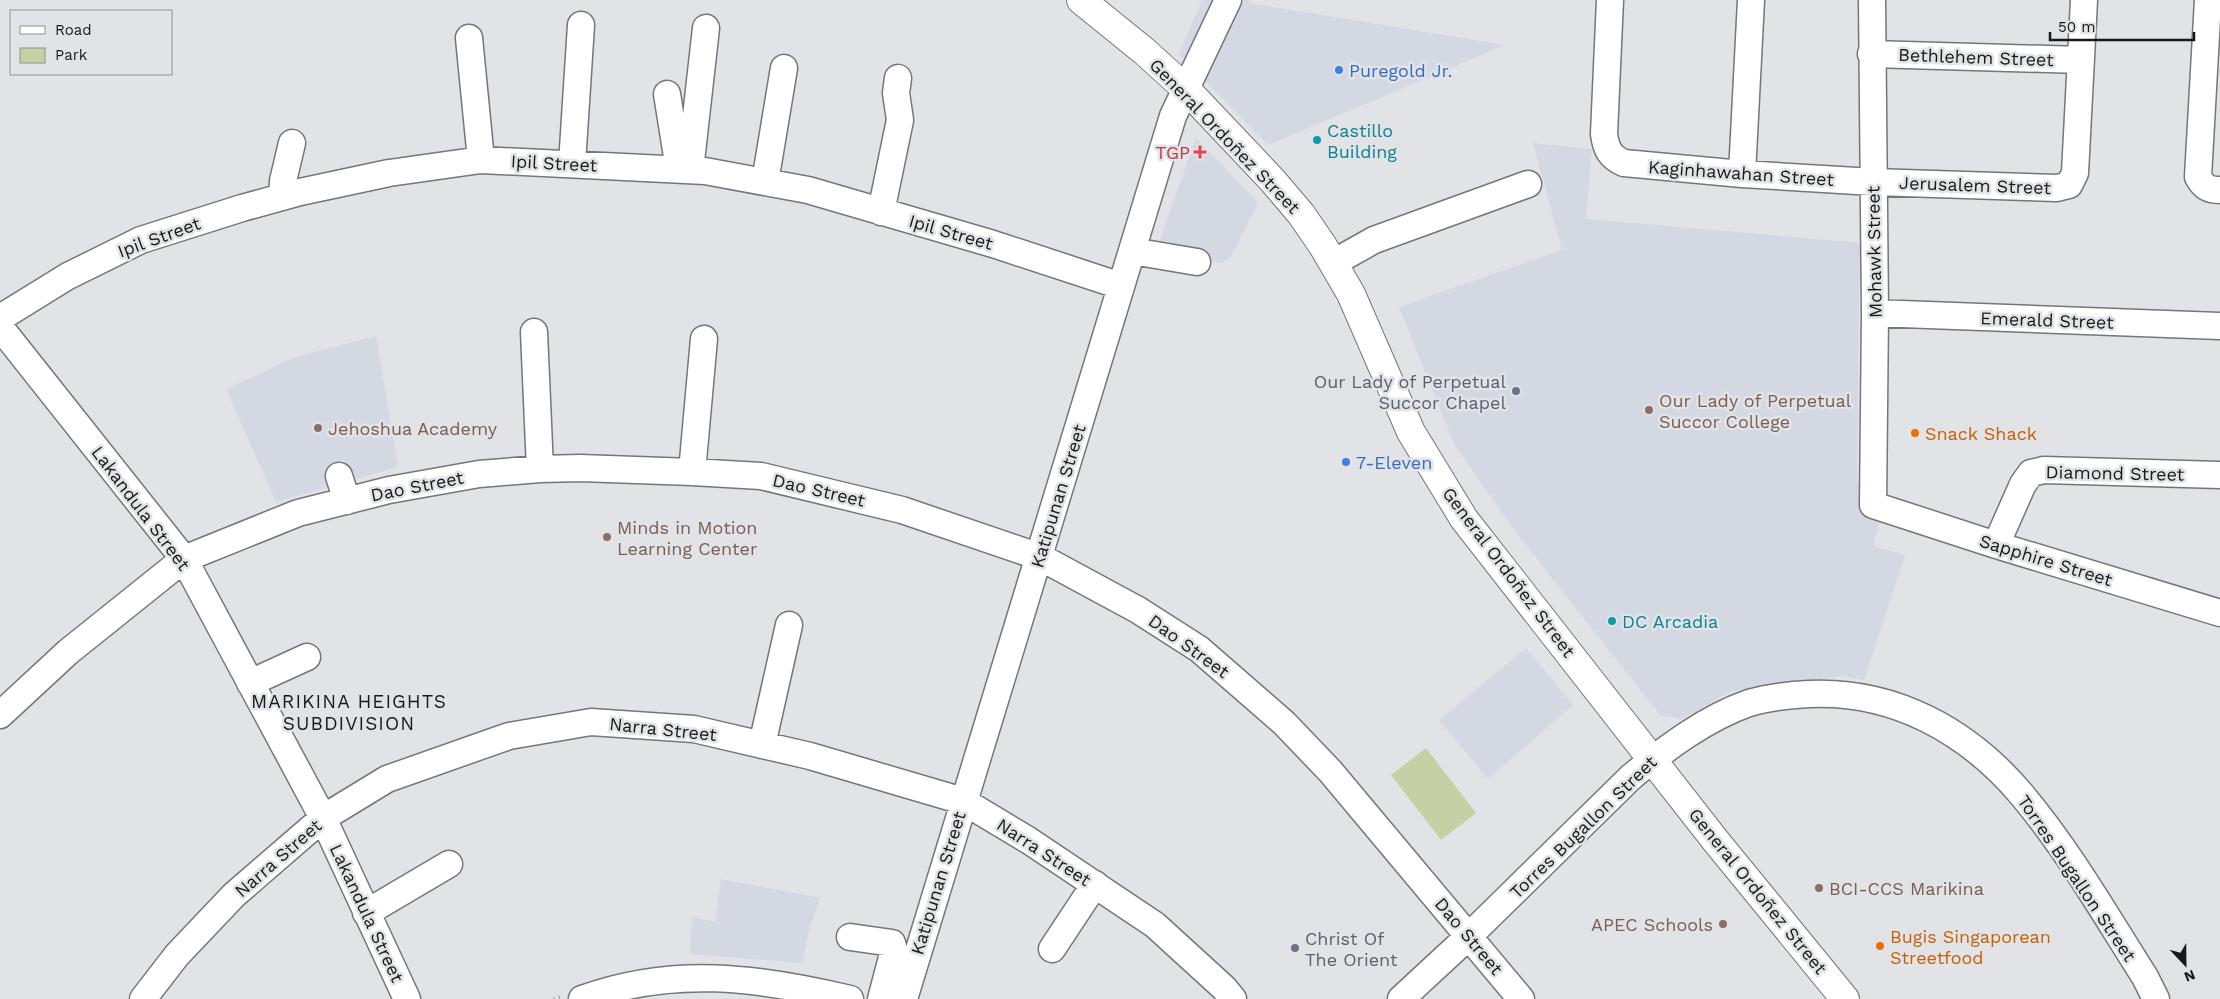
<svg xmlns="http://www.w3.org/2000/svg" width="2220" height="999" viewBox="0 0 2220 999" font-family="'Work Sans',sans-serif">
	<rect width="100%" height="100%" fill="#e1e3e6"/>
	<path fill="#d3d8e2" d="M1202,0H1250L1249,3L1505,45L1268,145L1179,54Z
		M1196,138L1258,203L1231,257L1222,263L1156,251Z
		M1533,143L1592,149L1586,219L1862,243L1859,282L1857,481L1866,504L1861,506L1865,515L1880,520L1873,546L1905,555L1864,680L1843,676L1731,691L1682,719L1660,715L1515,531L1455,446L1399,307L1562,250Z
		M376,336L398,467L276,502L226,389L296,357Z
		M1526,648L1573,705L1488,779L1439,720Z
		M721,879L820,898L809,930L802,963L690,954L692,917L715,922Z"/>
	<path fill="#c5d1a5" d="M1426,748L1476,813L1441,840L1391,775Z"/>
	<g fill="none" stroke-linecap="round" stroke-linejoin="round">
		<defs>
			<path id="minor" d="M1610,0L1604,134C1606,149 1610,157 1624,163L1742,174L1873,182L2057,188L2069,185L2075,173L2084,0
				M1872,0L1875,313L1873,505L1996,545L2220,613
				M2208,0L2198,177C2204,187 2208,190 2220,190
				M469,38L481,160
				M1871,54L2081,60
				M667,94L679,169
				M572,164L581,25
				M690,170L706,28
				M1742,174L1751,0
				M765,182L784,68
				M282,197L283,181L292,143
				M881,212L900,120L896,93L898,78
				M1132,251L1197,262
				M1333,263L1374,240L1528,184
				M1875,313L2220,326
				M0,318L68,276L141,240L242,208L300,192L389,173L481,160L705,171L808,190L993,244L1121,286
				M0,327L184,559L323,818L407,999
				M534,332L540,469
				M692,472L704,339
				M339,476L347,501
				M1996,545L2023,484L2031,473L2044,470L2220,475
				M250,683L307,657
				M0,715L68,652L184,559L298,513L389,490L479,474L540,469L580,468L692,472L761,476L902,510L1040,557L1138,610L1199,649L1284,723L1330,771L1521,999
				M762,745L789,625
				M366,913L449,864
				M850,937L892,943L894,950L881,999
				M1052,949L1095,884
				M143,999L177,955L234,895L323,818L387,779L509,736L591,722L694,729L810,756L963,801L1028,840L1155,925L1224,988L1233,999
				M582,999C673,966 757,977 850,999
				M904,999L1173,116L1228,0
				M1401,999L1469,936L1631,777C1666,748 1706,718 1749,703C1769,697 1788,695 1809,694C1894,690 1968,731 2022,795C2069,851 2106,916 2145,977L2156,999"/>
			<path id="major" d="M1081,0L1144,51L1186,89L1273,181L1301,214L1323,246L1351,294L1411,432L1464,519L1715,840L1845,999"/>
		</defs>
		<use href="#minor" stroke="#75767a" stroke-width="29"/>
		<use href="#major" stroke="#75767a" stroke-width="30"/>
		<path stroke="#8e9092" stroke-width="3" stroke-dasharray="1 4" stroke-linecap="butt" d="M554,999L562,996"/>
		<use href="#minor" stroke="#fff" stroke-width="26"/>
		<use href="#major" stroke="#fff" stroke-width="28"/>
	</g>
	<g fill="#3f7fe0" stroke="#e1e3e6" stroke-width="2">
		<circle cx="1339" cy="70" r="5"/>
		<circle cx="1346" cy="462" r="5"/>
	</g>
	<g fill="#0f9aa8" stroke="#e1e3e6" stroke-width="2">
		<circle cx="1317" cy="140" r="5"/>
		<circle cx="1612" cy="621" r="5"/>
	</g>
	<path fill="#e0444e" stroke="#e1e3e6" stroke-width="2" d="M1197.5 144.5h5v5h5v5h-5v5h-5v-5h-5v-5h5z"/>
	<g fill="#6b7280" stroke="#e1e3e6" stroke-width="2">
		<circle cx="1516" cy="391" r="5"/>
		<circle cx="1295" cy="948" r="5"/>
	</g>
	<g fill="#8d6e63" stroke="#e1e3e6" stroke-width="2">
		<circle cx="1649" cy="410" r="5"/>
		<circle cx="318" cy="428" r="5"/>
		<circle cx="607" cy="537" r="5"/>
		<circle cx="1819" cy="888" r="5"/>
		<circle cx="1723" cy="924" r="5"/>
	</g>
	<g fill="#e8710a" stroke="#e1e3e6" stroke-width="2">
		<circle cx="1915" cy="433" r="5"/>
		<circle cx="1880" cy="946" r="5"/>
	</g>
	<g text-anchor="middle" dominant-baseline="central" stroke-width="5" stroke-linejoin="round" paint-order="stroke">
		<g font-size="18" fill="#19191b" stroke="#e1e3e6">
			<text transform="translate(1976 57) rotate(2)">Bethlehem Street</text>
			<text transform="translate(1225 136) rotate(46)">General Ordoñez Street</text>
			<text transform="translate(554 163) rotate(3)">Ipil Street</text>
			<text transform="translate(1741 173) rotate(4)">Kaginhawahan Street</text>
			<text transform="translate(1975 185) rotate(2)">Jerusalem Street</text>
			<text transform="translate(951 232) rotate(16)">Ipil Street</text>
			<text transform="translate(159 237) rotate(-20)">Ipil Street</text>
			<text transform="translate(1874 252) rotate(-91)">Mohawk Street</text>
			<text transform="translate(2047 320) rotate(2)">Emerald Street</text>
			<text transform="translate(2115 473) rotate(1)">Diamond Street</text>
			<text transform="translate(417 486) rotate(-11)">Dao Street</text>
			<text transform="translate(819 490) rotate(13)">Dao Street</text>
			<text transform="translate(1058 496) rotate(-73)">Katipunan Street</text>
			<text transform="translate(141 508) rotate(53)">Lakandula Street</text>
			<text transform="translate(2046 560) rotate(17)">Sapphire Street</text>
			<text transform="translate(1509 572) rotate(53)">General Ordoñez Street</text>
			<text transform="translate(1189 646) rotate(36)">Dao Street</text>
			<text transform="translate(663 729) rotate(6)">Narra Street</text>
			<text transform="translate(1583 827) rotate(-44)">Torres Bugallon Street</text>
			<text transform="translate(1044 852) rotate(33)">Narra Street</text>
			<text transform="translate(278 858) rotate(-41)">Narra Street</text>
			<text transform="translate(2077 878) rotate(56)">Torres Bugallon Street</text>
			<text transform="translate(938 883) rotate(-73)">Katipunan Street</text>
			<text transform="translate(1758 891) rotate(51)">General Ordoñez Street</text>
			<text transform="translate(367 913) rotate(65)">Lakandula Street</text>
			<text transform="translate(1469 936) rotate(50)">Dao Street</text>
		</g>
		<g font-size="18" fill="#366cbe" stroke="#e1e3e6" text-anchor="start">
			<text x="1349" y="70">Puregold Jr.</text>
			<text x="1356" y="462">7-Eleven</text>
		</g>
		<g font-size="18" fill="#0d838f" stroke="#e1e3e6" text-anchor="start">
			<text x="1327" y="130">Castillo<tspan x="1327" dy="21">Building</tspan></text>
			<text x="1622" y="621">DC Arcadia</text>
		</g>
		<g font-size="18" fill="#be3a42" stroke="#e1e3e6" text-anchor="end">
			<text x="1190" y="152">TGP</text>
		</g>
		<g font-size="18" fill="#5b616d" stroke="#e1e3e6" text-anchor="end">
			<text x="1506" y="381">Our Lady of Perpetual<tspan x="1506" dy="21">Succor Chapel</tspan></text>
			<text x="1305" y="938" text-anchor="start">Christ Of<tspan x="1305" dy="21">The Orient</tspan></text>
		</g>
		<g font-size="18" fill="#785e54" stroke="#e1e3e6" text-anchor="start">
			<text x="1659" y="400">Our Lady of Perpetual<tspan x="1659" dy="21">Succor College</tspan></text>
			<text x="328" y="428">Jehoshua Academy</text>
			<text x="617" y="527">Minds in Motion<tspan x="617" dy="21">Learning Center</tspan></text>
			<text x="1829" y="888">BCI-CCS Marikina</text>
			<text x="1713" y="924" text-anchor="end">APEC Schools</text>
		</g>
		<g font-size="18" fill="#c56008" stroke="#e1e3e6" text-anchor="start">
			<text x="1925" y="433">Snack Shack</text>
			<text x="1890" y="936">Bugis Singaporean<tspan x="1890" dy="21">Streetfood</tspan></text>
		</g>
		<g font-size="19" letter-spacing="1" fill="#19191b" stroke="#e1e3e6">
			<text x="349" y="701">MARIKINA HEIGHTS<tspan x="349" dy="22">SUBDIVISION</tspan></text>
		</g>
	</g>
	<rect x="10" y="10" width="162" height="65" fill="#e1e3e6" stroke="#919295"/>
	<rect x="20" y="26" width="25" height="8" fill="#ffffff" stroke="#919295"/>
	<text x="55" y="35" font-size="15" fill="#19191b">Road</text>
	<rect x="20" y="48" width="25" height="15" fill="#c5d1a5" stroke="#919295"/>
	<text x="55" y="60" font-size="15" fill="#19191b">Park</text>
	<g transform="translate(2185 964) rotate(158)" stroke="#e1e3e6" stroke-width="4" paint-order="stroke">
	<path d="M0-4L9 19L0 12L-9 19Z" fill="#19191b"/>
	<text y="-8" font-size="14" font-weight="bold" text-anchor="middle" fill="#19191b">N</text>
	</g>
	<path d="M2050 32v8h144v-8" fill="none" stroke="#19191b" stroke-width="2.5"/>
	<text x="2058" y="32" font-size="15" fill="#19191b" stroke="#e1e3e6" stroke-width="4" paint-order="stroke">50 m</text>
</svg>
